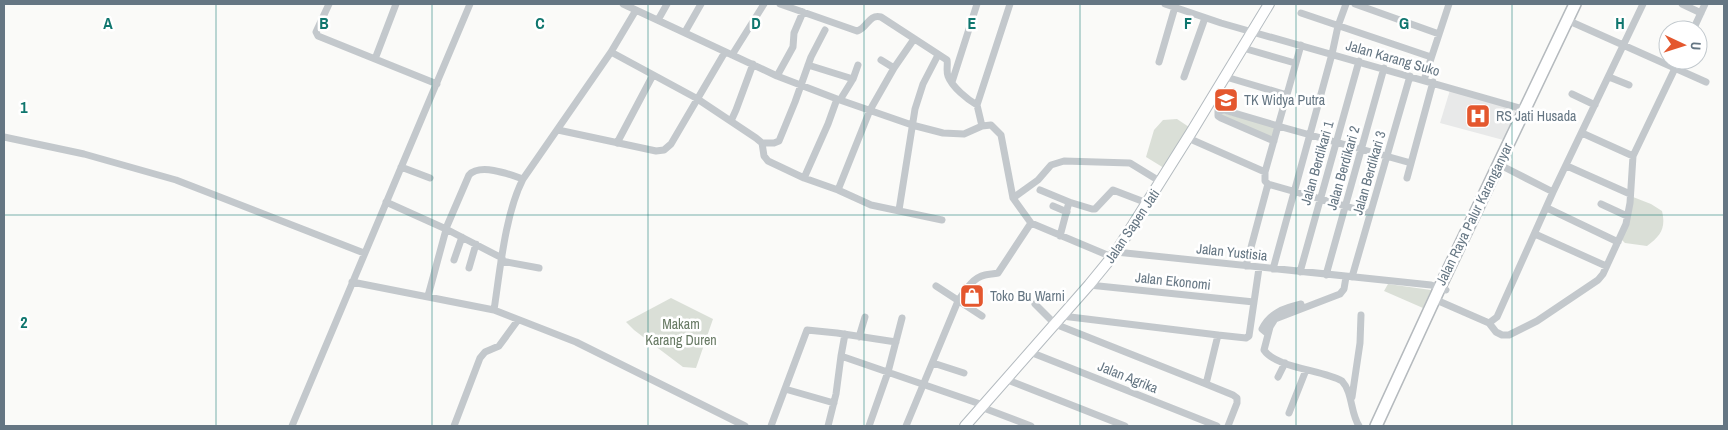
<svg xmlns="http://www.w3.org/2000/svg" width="1728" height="430" viewBox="0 0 1728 430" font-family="'Archivo Narrow',sans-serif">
	<rect width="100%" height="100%" fill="#fafaf8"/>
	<path fill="#e8e9e9" d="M1450,90L1516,108L1507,141L1440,123Z"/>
	<path fill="#dadfd7" d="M1219,112L1276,127L1273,138L1221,116Z
		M1177,119L1189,127L1164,168L1146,157L1154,130L1163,120Z
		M1633,197L1651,204L1662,211C1666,228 1661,236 1647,246L1625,243L1622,240Z
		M1388,284L1431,290L1423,308L1384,291Z
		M671,298L713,319L696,368L683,367L634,330L626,322Z"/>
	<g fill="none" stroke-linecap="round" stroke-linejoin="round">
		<defs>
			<path id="secondary" d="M965,426L1089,285L1116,252L1192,131L1269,4"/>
			<path id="primary" d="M1376,426L1440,287L1575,4"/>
		</defs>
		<use href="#secondary" stroke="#b3babf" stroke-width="12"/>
		<use href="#primary" stroke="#b5babe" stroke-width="14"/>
		<path stroke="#c3c8cc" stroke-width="7" d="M329,4L316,32L318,36L437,84
			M623,4L777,76L837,99L912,125L943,133L964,134L982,126L977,105L1010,4
			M780,4L857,31C868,28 868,14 881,17L947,60C948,65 946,71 948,76C952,87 968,100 977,105
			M1165,4L1221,23L1530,111
			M1355,4L1439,34
			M1682,4L1701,13
			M1301,13L1431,57
			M658,20L667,4
			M1567,20L1706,82
			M1693,30L1705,4
			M685,32L701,4
			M1243,48L1295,63
			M611,52L696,98L756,138L762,143L764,156L768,161L804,178L838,190L871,205L942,220
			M732,55L764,4
			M375,59L396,4
			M881,60L894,68
			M1159,62L1175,7
			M808,65L853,79
			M777,76L793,47L794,33L803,12
			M1184,77L1205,18
			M1226,77L1287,95
			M1609,77L1629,85
			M1424,80L1449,4
			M952,82L977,4
			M1572,94L1595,105
			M840,100L853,79L858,65
			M731,121L736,110L753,64
			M982,126L991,125L1001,135L1013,198L1031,223L1112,257
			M1278,126L1411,163
			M558,130L656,151L664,150L671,144L725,52
			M1582,133L1633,156L1679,60
			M4,137L84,154L176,180L364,253
			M1188,138L1265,172
			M1274,141L1221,118L1218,116V111L1224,110L1278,126
			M617,143L653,75
			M762,143H774L779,141L795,102L811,57L825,30
			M1567,166L1630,194
			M401,167L430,178
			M1504,167L1553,192
			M804,178L828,124L837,99
			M1407,178L1433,82
			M1268,184L1370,213
			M838,190L870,110L894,68L914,39
			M1040,190L1069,202L1092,209H1095L1113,190L1147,203
			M1013,198L1038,180L1051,165L1064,161L1130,163L1161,182
			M386,202L446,229L502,258
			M1601,204L1627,216
			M1053,206L1067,212
			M1547,208L1618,242
			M899,210L915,109L923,84L938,55
			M1535,234L1606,266
			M1060,236L1069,202
			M1116,252L1431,285L1446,290
			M454,260L462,237
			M501,261L539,268
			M1246,266L1268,184L1265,181V172L1301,45
			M469,268L476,244
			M1273,269L1332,54L1338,26L1346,4
			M1300,272L1359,61
			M1326,275L1384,68
			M1346,277L1344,289L1340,294L1275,319L1270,327L1264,350C1276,368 1323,370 1342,381C1353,393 1350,412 1359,426
			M1352,277L1410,76
			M352,282L494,310L576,342L745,426
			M1089,285L1254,302
			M936,286L982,316
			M428,296L447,226L469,175C480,163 509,174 523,179
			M1434,299L1489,323L1496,332L1502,335H1509L1537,321L1598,280L1603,274L1626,224L1630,203L1633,156
			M1035,304L1055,324L1206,384
			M494,310C500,271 505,214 523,179L611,52L636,10
			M1062,316L1218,335
			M1489,323L1497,317L1553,192L1643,4
			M1268,334L1262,329C1270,313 1284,308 1301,304
			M859,337L865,317
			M1030,352L1217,426
			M841,356L845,334
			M933,363L964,373
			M1278,377L1285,363
			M1005,379L1125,426
			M785,389L834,403
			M1352,397L1360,343L1361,315
			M981,407L1031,426
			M1289,413L1306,370
			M292,426L470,4
			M454,426L480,358L485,352L499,346L518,320
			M771,426L807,330L837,333L896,342
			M828,426L836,394L841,356L983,405
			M869,426L888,372L902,318
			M906,426L958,301C965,291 972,278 985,275C989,274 994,274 998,273L1031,223
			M1228,426L1237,403V398L1233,395L1206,384L1218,335L1246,338L1249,336L1259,268"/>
		<use href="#secondary" stroke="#fff" stroke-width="10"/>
		<use href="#primary" stroke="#fff" stroke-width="11"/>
	</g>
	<path fill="none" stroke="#0f766e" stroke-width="1" stroke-opacity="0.55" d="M216,4V426M432,4V426M648,4V426M864,4V426M1080,4V426M1296,4V426M1512,4V426M4,215H1724"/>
	<defs>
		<symbol id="school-square" viewBox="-11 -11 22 22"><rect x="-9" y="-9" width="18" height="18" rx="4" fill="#e4572e" stroke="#fff"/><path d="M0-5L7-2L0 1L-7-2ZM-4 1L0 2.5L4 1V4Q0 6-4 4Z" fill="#fff"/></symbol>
		<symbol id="hospital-square" viewBox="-11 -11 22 22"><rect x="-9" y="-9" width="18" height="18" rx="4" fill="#e4572e" stroke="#fff"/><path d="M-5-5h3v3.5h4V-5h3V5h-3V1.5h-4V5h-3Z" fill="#fff"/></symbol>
		<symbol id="shop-square" viewBox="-11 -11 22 22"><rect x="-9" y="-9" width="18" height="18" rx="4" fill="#e4572e" stroke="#fff"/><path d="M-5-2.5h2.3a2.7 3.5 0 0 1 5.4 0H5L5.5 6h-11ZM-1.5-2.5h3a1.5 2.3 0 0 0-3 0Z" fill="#fff"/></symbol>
	</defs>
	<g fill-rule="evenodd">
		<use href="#school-square" x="1212" y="86" width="28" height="28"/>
		<use href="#hospital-square" x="1464" y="102" width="28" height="28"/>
		<use href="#shop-square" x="958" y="282" width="28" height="28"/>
	</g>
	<g text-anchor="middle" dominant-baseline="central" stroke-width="5" stroke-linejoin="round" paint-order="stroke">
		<g font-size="14" fill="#657683" stroke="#fff">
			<text transform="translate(1393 58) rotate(16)">Jalan Karang Suko</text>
			<text transform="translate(1317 163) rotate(-74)">Jalan Berdikari 1</text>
			<text transform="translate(1343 168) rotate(-74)">Jalan Berdikari 2</text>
			<text transform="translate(1369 173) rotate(-74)">Jalan Berdikari 3</text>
			<text transform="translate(1474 214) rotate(-64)">Jalan Raya Palur Karanganyar</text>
			<text transform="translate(1132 226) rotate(-56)">Jalan Sapen Jati</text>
			<text transform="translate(1232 252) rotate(6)">Jalan Yustisia</text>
			<text transform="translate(1173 281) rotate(6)">Jalan Ekonomi</text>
			<text transform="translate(1128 377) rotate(22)">Jalan Agrika</text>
		</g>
		<g font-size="14" fill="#657683" stroke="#fff" text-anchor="start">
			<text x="1244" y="100">TK Widya Putra</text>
			<text x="1496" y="116">RS Jati Husada</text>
			<text x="990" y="296">Toko Bu Warni</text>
		</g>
		<g font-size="14" fill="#687a64" stroke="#fff">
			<text x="681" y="324">Makam<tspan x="681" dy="16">Karang Duren</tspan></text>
		</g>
	</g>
	<g font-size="16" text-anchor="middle" font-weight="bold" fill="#0f766e" stroke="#fff" stroke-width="5" stroke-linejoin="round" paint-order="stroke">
		<text x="108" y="29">A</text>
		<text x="324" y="29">B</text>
		<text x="540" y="29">C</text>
		<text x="756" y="29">D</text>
		<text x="972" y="29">E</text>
		<text x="1188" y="29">F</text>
		<text x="1404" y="29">G</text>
		<text x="1620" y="29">H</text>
		<text x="24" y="113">1</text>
		<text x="24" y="328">2</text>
	</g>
	<rect width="1728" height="430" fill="none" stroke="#657683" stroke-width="10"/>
	<g transform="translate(1683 45) rotate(94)"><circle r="24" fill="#ffffff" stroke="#c1c8cd"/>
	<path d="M0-4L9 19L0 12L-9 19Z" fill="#e4572e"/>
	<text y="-8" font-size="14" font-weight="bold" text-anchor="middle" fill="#657683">U</text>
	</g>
</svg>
